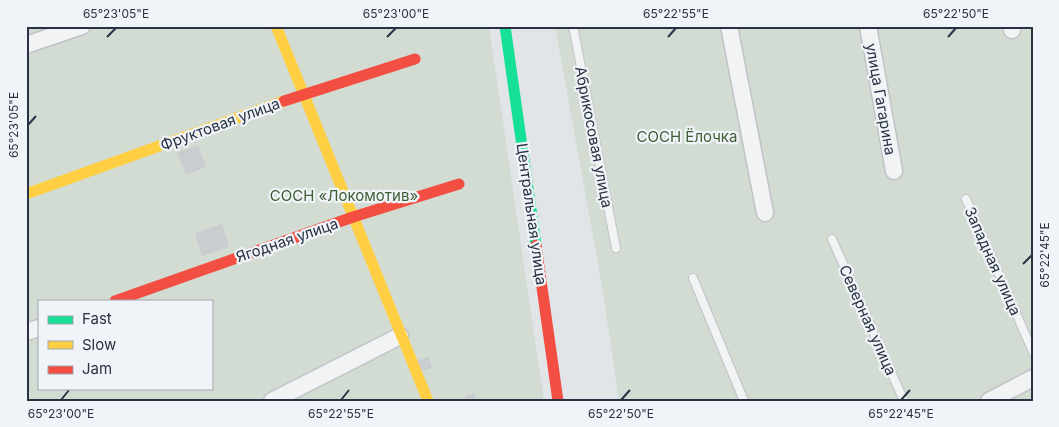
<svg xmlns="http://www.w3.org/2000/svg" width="1059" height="427" viewBox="0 0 1059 427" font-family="Inter,sans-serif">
	<rect width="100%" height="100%" fill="#e2e5e8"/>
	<path fill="#d3dcd3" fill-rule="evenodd" d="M26,26H489L544,401H26ZM39,301H211V388H39Z
		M555,26H1033V373L976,401H619L602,286Z
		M1033,389V401H1009Z"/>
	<path fill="#cacdd0" d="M698,26H711V27L698,29Z
		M198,145L206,167L186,175L177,153Z
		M222,224L229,247L202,256L195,233Z
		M429,357L432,368L419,372L415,361Z
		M474,393L477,401H466L465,396Z"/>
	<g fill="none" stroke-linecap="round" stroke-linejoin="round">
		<defs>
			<path id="lane" d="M573,26L616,248
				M966,199L1033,352
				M832,239L904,401
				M693,278L744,401"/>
			<path id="street" d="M729,26L765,213
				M868,26L894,171
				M1012,26V30
				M26,45L82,26
				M26,332L39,328
				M272,401L400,336
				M989,401L1033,378"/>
		</defs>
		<use href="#lane" stroke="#c0c3c6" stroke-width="10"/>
		<use href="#street" stroke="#c0c3c6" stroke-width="19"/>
		<use href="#lane" stroke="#f2f3f4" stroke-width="8"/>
		<use href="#street" stroke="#f2f3f4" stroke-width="16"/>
		<path stroke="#16e098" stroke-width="11" d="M505,26L536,245"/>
		<path stroke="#ffcf43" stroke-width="11" d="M276,26L428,401
			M26,194L284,101"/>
		<path stroke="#f24e42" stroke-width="11" d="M284,101L415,59
			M536,245L558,401
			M115,301L353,217L459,184"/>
	</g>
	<path fill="none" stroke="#283242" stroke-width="2" d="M107,37L116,28M387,37L396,28M668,37L676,28M948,37L956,28M28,125L36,116M1023,264L1032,255M61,400L69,390M341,400L349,390M621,400L630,390M901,400L910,390"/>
	<g text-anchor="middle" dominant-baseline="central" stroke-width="4.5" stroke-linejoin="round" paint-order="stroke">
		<g font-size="15" fill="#283242" stroke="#f0f3f7">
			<text transform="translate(881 99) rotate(80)">улица Гагарина</text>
			<text transform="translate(220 124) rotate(-20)">Фруктовая улица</text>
			<text transform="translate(594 137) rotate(79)">Абрикосовая улица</text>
			<text transform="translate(532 214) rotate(82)">Центральная улица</text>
			<text transform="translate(287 240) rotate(-19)">Ягодная улица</text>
			<text transform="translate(993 261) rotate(66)">Западная улица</text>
			<text transform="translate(868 320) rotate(66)">Северная улица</text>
		</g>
		<g font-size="15" fill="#3e5e35" stroke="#f0f3f7">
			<text x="687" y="136">СОСН Ёлочка</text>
			<text x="344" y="195">СОСН «Локомотив»</text>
		</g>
	</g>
	<rect width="1059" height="427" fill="none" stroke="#f0f3f7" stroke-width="55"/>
	<rect x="38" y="300" width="175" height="90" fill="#f0f3f7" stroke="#a0a6af"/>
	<rect x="48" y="316" width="25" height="8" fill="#16e098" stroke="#a0a6af"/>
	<text x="82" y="324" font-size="15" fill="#283242">Fast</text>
	<rect x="48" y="341" width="25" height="8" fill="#ffcf43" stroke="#a0a6af"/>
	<text x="82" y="350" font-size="15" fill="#283242">Slow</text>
	<rect x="48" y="366" width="25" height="8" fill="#f24e42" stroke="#a0a6af"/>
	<text x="82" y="374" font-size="15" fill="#283242">Jam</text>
	<rect x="28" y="28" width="1004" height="372" fill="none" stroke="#283242" stroke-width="2"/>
	<g font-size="12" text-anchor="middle" fill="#283242">
		<text x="116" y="18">65°23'05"E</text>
		<text x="396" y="18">65°23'00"E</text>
		<text x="676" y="18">65°22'55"E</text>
		<text x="956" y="18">65°22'50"E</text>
		<text transform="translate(14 125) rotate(-90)" y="4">65°23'05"E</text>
		<text transform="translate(1045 255) rotate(-90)" y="4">65°22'45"E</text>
		<text x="61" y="418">65°23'00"E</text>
		<text x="341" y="418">65°22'55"E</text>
		<text x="621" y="418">65°22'50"E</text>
		<text x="901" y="418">65°22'45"E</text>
	</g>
</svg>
